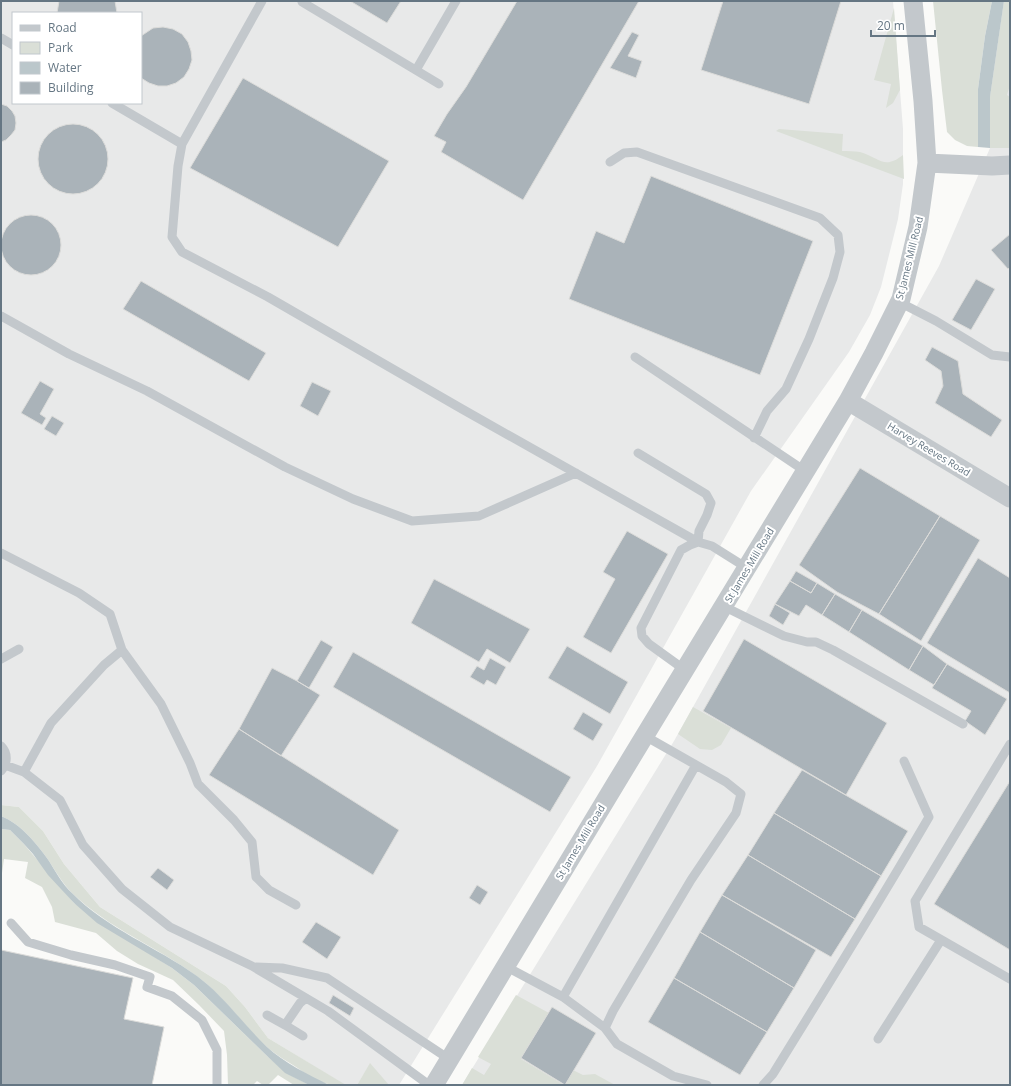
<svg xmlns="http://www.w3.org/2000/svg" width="1011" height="1086" viewBox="0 0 1011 1086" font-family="'Open Sans',sans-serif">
	<rect width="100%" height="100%" fill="#fafaf8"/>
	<path fill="#e8e9e9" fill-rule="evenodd" d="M1,1H893L903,129V184L898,219L881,287L870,315L849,352L751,491L597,766L399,1085H388L370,1064L357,1085H345L268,1038L245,1007L226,986L100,907L64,864L43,831L19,807L1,805ZM13,13H141V103H13Z
		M1004,1H1010V1085H462L674,741L939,266L990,148V97Z"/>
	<path fill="#dadfd7" d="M933,1H992L985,36L978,89V147L967,146L955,140L947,132L942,90Z
		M1004,1H1010V85L1007,95L1010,97V148H990V97Z
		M894,8L900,90L893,103L886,108L891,84L874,80Z
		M779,129L843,134L842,151C847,151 855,151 860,152C880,158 884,170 903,155L904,179L776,131Z
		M693,707L731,728L721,745L712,750L700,749L678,734Z
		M1,805L19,807L43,831L64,864L100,907L226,986L245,1007L268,1038L346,1085C340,1085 333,1086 328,1084C316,1081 306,1074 296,1067C287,1061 276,1055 268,1048C243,1026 225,997 198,977C158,947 109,929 72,893C63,884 56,872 49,861C37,844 21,824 1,816Z
		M1,829L10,830L23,843L74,903L142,949L172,968L194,985L265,1054L285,1072L309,1085H294L278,1075L268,1085H263L257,1081L253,1085H228L227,1055L224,1031L199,1005L173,980L138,964L117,951L96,933L55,922L52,907L42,887L25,878L28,862L4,859L2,873L1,871Z
		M516,995L549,1013L521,1059L564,1085L573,1070L583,1075L595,1074L615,1085H462L472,1068L484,1075L491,1064L478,1057Z
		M370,1063L389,1085H357Z"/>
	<path fill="#bbc7cb" d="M992,1H1004L990,97V148L978,147V89L985,36Z
		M1,816C21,824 37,844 49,861C56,872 62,884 72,893C107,929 157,947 197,976C224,996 243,1024 267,1047C283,1062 309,1075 329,1085H309L285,1073L265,1054L194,985L172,968L97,923L74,903L48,875L33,854L23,843L10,830L1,829Z"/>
	<path fill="#aab3b9" stroke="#dcdcda" d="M59,1H115L117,13H57Z
		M350,1H401L387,23Z
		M517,1H639L523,200L441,152L446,142L434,136L447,114L466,87Z
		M723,1H841L809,104L701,70Z
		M163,27L173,29L182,34L188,42L191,51L192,60L189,69L184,77L176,83L167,86H158L149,83L141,78V36L153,28Z
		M632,32L639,35L628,56L642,61L636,78L610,68Z
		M243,78L389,161L338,247L190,168Z
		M1,104L7,106L12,111L15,116L16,123L15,130L11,135L6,140L1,142Z
		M38 159a35 35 0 1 1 70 0a35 35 0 1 1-70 0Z
		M651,176L813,241L760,375L569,299L596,231L624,243Z
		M1 245a30 30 0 1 1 60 0a30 30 0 1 1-60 0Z
		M1010,234V267L1008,269L991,250Z
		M976,279L995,289L971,330L952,320Z
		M141,281L266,353L249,381L123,309Z
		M932,347L958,361L963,394L1002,420L991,437L935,403L943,386L941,371L925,360Z
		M40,381L54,389L40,414L46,418L42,425L21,413Z
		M312,382L331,391L318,416L300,406Z
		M52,416L64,423L56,436L44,429Z
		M860,468L940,516L879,614L837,592L799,565Z
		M940,516L980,540L921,641L879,614Z
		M627,531L668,554L611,653L583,637L615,579L603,572Z
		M978,558L1010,578V693L927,643Z
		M796,571L817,583L811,593L790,581Z
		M434,579L530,629L510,663L487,649L479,662L411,623Z
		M790,581L811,593L817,583L835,594L822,615L806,605L799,616L775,604Z
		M835,594L862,610L849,632L822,615Z
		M775,604L790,613L783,625L769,616Z
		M862,610L923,646L909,670L849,632Z
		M744,639L887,723L846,795L703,711Z
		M321,640L333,647L309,688L297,681Z
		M567,646L628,682L610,714L548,678Z
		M923,646L947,664L934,685L909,670Z
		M353,652L571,777L550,812L333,687Z
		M490,658L506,667L496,685L487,680L484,685L470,677L477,666L484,670Z
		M947,664L1007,699L985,735L965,721L971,711L932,688Z
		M272,668L297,681L320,695L281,756L239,729Z
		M583,712L603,724L593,741L573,729Z
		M239,729L399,830L373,875L209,775Z
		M802,770L908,831L881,876L774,813Z
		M1010,781V950L934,904Z
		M774,813L881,876L855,919L748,855Z
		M748,855L855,919L831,957L722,895Z
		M158,868L174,880L167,890L150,877Z
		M477,885L488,892L480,905L469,898Z
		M722,895L816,950L794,988L700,932Z
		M316,922L341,937L327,959L302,942Z
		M700,932L794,988L767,1032L674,978Z
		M1,950L133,978L124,1019L164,1027L152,1085H1Z
		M674,978L767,1032L740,1075L648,1022Z
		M333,995L354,1008L350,1016L329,1003Z
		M552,1007L596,1033L565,1085L521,1058Z"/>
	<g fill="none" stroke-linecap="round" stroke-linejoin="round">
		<path stroke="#c3c8cc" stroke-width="9" d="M262,1L182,144L178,166L172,237L182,252L268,297L462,409L698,542L712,546L747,568
			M302,2L439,84
			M1,38L13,45
			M416,70L456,1
			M112,103L182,144
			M610,162L624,153L637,152L820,218L838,235L840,252L833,278L809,339L786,389L767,411L754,438
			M899,302L936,321L992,355L1010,357
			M1,316L69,354L147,391L285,467L353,499L412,521L479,516L576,473
			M635,357L805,471
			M638,453L706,494L711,503L707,515L699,531L698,542
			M1,553L79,593L110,614L122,650L104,665L51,723L24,772
			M723,606L784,636L807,642H816L833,650L963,724
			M122,650L161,704L190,763L198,784L234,820L252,842L256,877L269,890L296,905
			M1,659L19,649
			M685,670L649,644L642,636L641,628L681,550L690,545L698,542
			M645,736L726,782L741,794L736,813L691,880L613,1011L605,1028L617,1044L673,1076L707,1085
			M1010,744L915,901L919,927L1010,979
			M1,746C8,753 8,763 1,771
			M5,765L24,772L60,800L83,845L122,889L170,927L252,966L328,1011L429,1085
			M11,923L28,942L71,955L115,965L150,977L147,987L172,996L202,1020L217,1050V1085
			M505,966L563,997L696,765
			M256,967L282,968L327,978L449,1059
			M563,997L605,1028
			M267,1015L285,1025
			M303,1036L285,1025L300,1003L306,998
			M878,1039L941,940
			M763,1085L773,1074C826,988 879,903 929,817L904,761"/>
		<path stroke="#c3c8cc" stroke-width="19" d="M927,163L992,166L1010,165
			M848,401L1010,498
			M434,1085L616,783L848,401L874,353L901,299L918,227L927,163L923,101L913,1"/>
	</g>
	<g text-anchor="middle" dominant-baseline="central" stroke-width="4" stroke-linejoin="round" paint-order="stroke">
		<g font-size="10" fill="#657683" stroke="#fff">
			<text transform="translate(909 258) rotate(-76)">St James Mill Road</text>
			<text transform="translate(929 449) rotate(31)">Harvey Reeves Road</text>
			<text transform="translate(749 565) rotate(-59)">St James Mill Road</text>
			<text transform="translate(580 842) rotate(-59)">St James Mill Road</text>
		</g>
	</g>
	<rect width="1011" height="1086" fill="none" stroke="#657683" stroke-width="4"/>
	<rect x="12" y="12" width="130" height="92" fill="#ffffff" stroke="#c1c8cd"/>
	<rect x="20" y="25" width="20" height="6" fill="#c3c8cc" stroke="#c1c8cd"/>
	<text x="48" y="32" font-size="12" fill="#657683">Road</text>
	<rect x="20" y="42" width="20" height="12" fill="#dadfd7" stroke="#c1c8cd"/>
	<text x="48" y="52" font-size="12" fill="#657683">Park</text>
	<rect x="20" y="62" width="20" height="12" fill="#bbc7cb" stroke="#c1c8cd"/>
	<text x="48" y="72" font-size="12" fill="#657683">Water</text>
	<rect x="20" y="82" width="20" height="12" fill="#aab3b9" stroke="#c1c8cd"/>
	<text x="48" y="92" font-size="12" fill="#657683">Building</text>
	<path d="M871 30v6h64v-6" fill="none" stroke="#657683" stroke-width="2"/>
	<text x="877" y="30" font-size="12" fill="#657683" stroke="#ffffff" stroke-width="3" paint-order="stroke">20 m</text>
</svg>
